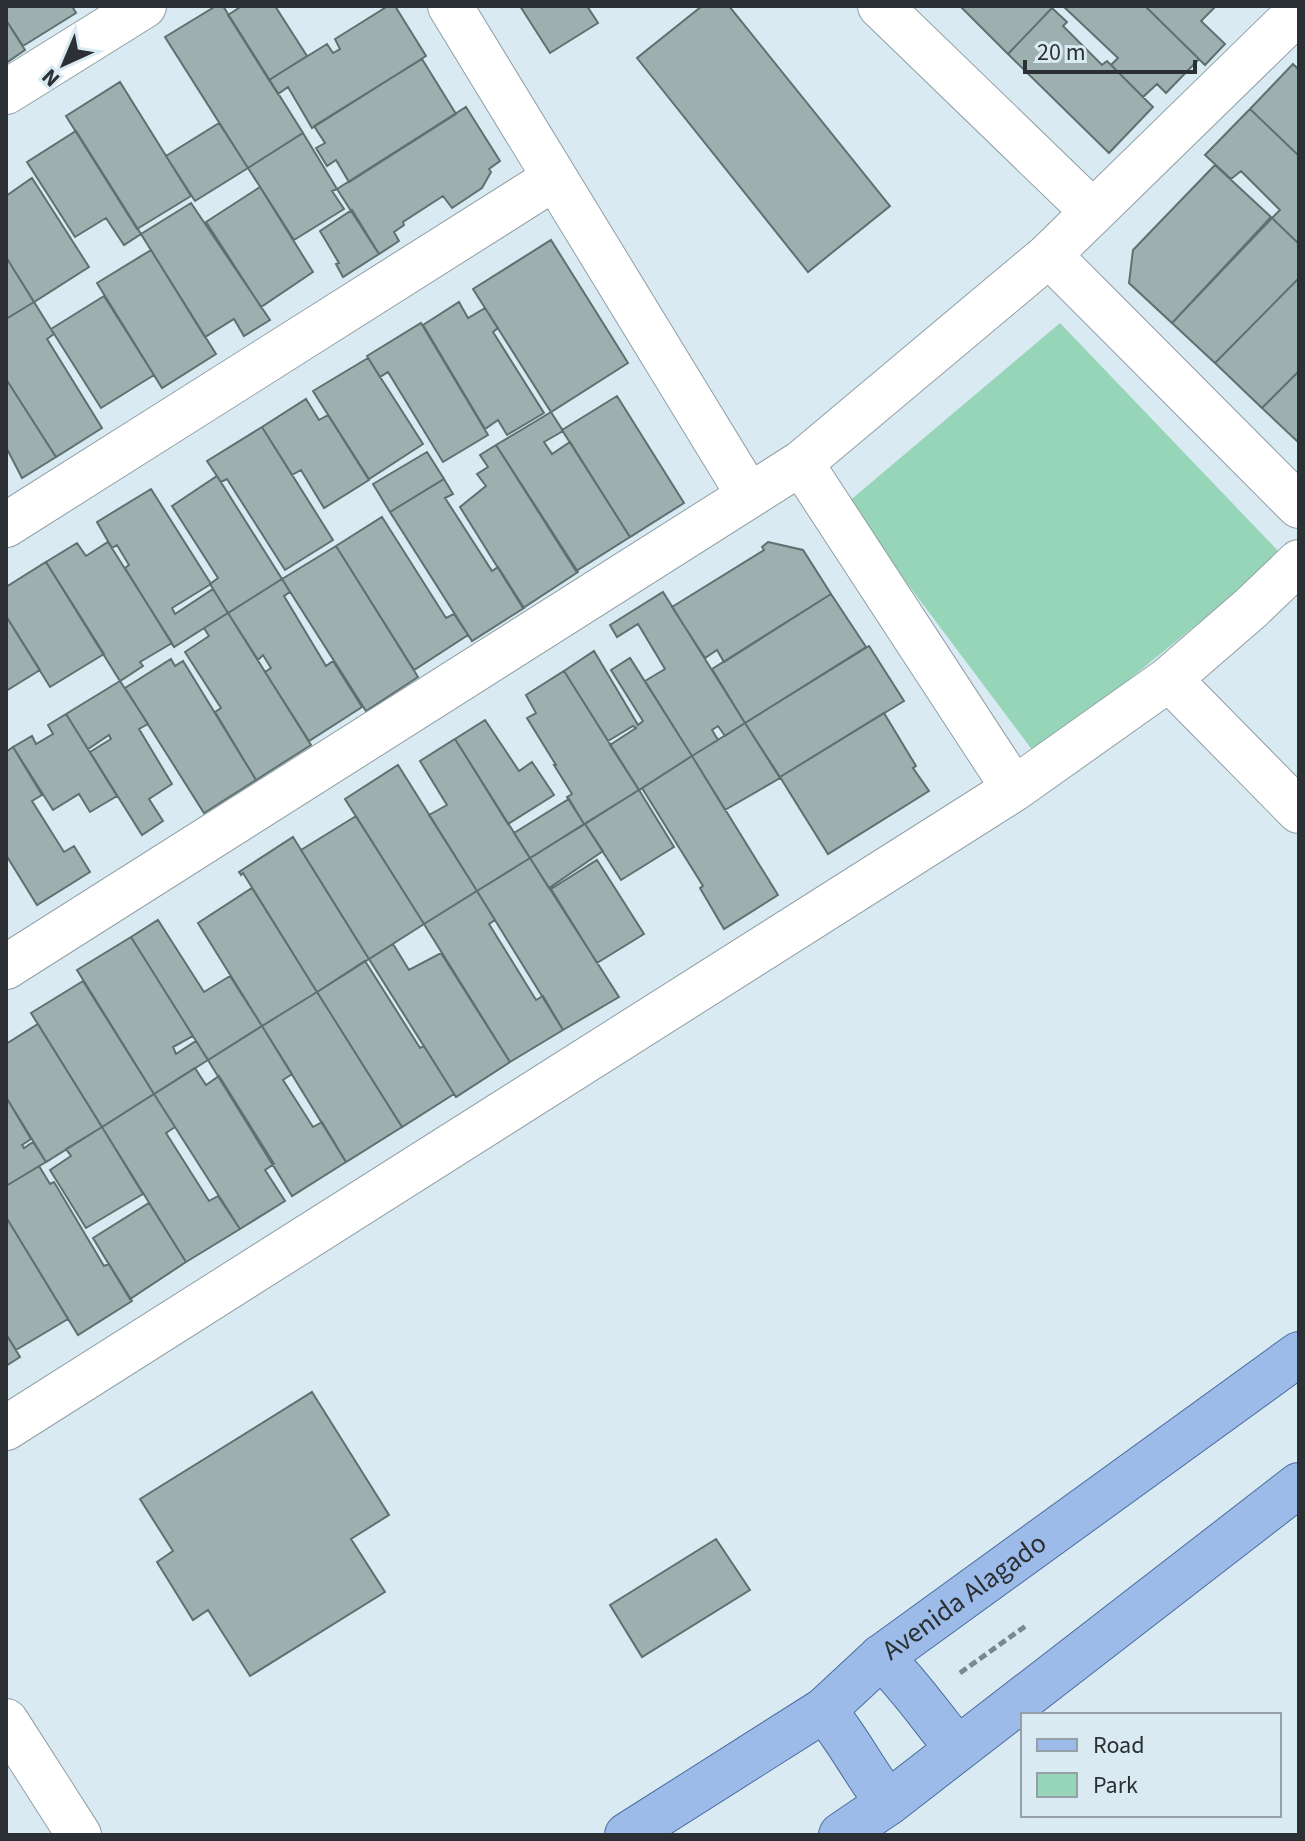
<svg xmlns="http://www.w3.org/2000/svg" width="1305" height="1841" viewBox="0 0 1305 1841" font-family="'Source Sans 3',sans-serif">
	<rect width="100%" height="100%" fill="#daeaf2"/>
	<path fill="#97d5b8" d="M1060,323L1282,555L1036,755L847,503Z"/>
	<path fill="#9db0af" stroke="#5f7070" stroke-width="2" d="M6,6H72L76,13L23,46L6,20Z
		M216,6H223L303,133L248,168L165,37Z
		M242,6H275L307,56L269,80L228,15Z
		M388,6H395L426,56L312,128L288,87L278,94L269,80L327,44L333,53L340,49L335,39Z
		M520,6H587L598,23L550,53Z
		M702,6H729L890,206L808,272L637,58Z
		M960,6H1050L1052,8L1008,54Z
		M1063,6H1145L1199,59L1166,93L1157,84L1143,97L1111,65L1118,58Z
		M1145,6H1216L1201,21L1225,44L1205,65Z
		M1052,8L1067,22L1063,26L1102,65L1107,61L1153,107L1109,153L1008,54Z
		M6,20L25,50L6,63Z
		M422,59L456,114L349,182L336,160L327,166L316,148L325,143L314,126Z
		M1293,64L1299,70V156L1250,109Z
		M120,82L191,196L137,229L66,116Z
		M466,107L500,161L489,169L491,172L482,188L452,208L443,196L403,222L404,225L394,232L399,241L379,254L337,189Z
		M1250,109L1299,156V244L1272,218L1280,210L1241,171L1231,179L1205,155Z
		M219,123L248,168L195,201L166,156Z
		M76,131L141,234L124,245L106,218L75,237L27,162Z
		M303,133L337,189L332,191L344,209L294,240L248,168Z
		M1215,165L1271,217L1172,323L1129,283L1133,250Z
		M32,178L89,267L34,302L6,257V196Z
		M260,187L313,272L261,307L206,222Z
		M191,203L270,320L244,336L234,319L205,337L141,234Z
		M352,210L379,254L343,277L336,264L339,263L320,231Z
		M1272,218L1299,244V278L1215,363L1172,323Z
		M551,240L628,363L551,412L473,289Z
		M151,250L216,354L162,388L97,283Z
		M6,257L34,302L6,319Z
		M1299,278V371L1262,408L1215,363Z
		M104,296L154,375L101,408L51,329Z
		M34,302L54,334L47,339L102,428L56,457L6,379V319Z
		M459,302L468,318L485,308L498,328L493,332L544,413L507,435L498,420L485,429L423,325Z
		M421,323L488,435L443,462L388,372L380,377L367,356Z
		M368,358L423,444L369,479L313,391Z
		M1299,371V443L1262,408Z
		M6,379L56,457L22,478L6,447Z
		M617,396L684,503L630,537L562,430Z
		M306,399L319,420L328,415L369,480L324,508L301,470L292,475L262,427Z
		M551,412L563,431L544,442L552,454L570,442L630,537L576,571L496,445Z
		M262,427L333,540L285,570L227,479L221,482L207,461Z
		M496,445L578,572L523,608L460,507L486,486L477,474L488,467L480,455Z
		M427,452L444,479L390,512L373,484Z
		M217,476L282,579L228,613L210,584L218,578L172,506Z
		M444,479L453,494L445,498L492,571L498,567L524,608L472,641L390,512Z
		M151,489L211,584L172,608L175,614L213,589L228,613L174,647L125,568L129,565L117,545L112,548L97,522Z
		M382,517L446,618L454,614L468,635L414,670L336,546Z
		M108,542L172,643L140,662L143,666L120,681L46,562L77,543L86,556Z
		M768,542L803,550L831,594L724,662L717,650L705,658L672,607L764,550L762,547Z
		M336,546L418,677L366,711L282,579Z
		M46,562L104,654L50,687L6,616V587Z
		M282,579L290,592L284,596L326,666L333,661L362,707L309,741L265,672L271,668L263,655L258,660L228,613Z
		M663,592L745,723L725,736L718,726L712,730L718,740L692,756L645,681L665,669L638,624L617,637L610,625Z
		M831,594L866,647L745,723L712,669Z
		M228,613L311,745L256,780L215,712L221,708L185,652L209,636L204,628Z
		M6,616L40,670L6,691Z
		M869,646L904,701L780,777L745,723Z
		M594,651L638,725L643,721L611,670L630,658L692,756L639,790L610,745L636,728L633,726L608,741L564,671Z
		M171,659L175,666L183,661L256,780L204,813L125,688Z
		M564,671L639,790L584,824L567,797L572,794L554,765H556L527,718L536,713L526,695Z
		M120,681L148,724L139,729L172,784L149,799L163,821L142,835L90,752L111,739L109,735L88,749L66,714Z
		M884,713L916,766L913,768L929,791L828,854L780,777Z
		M66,714L117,796L90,812L79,794L53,810L13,747L32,736L36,744L53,734L48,725Z
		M485,720L519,771L532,762L554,795L508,824L455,739Z
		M745,723L780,778L725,810L692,756Z
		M455,739L530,858L477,891L429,815L447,805L420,761Z
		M13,747L42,795L32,801L64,852L74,846L90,872L37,905L6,855V752Z
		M692,756L778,895L724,929L700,888L703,886L642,788Z
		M398,765L477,891L424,924L345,799Z
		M639,790L674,847L621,880L585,824Z
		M569,799L584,824L530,858L514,833Z
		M356,816L424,924L369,959L301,850Z
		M585,824L603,851L549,888L530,858Z
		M293,837L369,959L317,992L243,873L241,875L239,872Z
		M530,858L619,997L563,1030L477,891Z
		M597,860L644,934L597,963L551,889Z
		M252,888L317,992L262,1026L198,923Z
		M477,891L495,920L489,924L536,1000L543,996L563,1030L510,1062L424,924Z
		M158,920L204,992L230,976L262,1026L208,1060L131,937Z
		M131,937L193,1036L173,1047L176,1054L196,1041L208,1060L154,1094L77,970Z
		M393,944L409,970L441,953L510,1062L456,1097L369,959Z
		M365,961L420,1048L424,1046L454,1094L402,1127L317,992Z
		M83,981L154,1094L102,1127L31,1013Z
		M317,992L402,1127L346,1162L262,1026Z
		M38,1024L102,1127L46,1162L6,1097V1044Z
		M262,1026L292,1074L283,1080L313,1127L322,1122L346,1162L292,1196L208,1060Z
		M195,1068L206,1085L219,1076L274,1164L265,1170L285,1201L240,1229L154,1094Z
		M154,1094L175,1127L166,1133L209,1201L218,1196L240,1229L186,1262L102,1127Z
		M6,1097L31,1139L22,1145L24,1148L33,1142L46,1162L6,1186Z
		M102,1127L143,1194L86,1228L50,1170L71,1156L66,1149Z
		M39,1166L50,1184L54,1182L104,1266L109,1264L132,1301L78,1335L6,1217V1186Z
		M149,1203L186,1262L130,1299L93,1238Z
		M6,1217L68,1319L16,1350L6,1334Z
		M6,1334L20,1357L6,1366Z
		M312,1392L389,1515L351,1539L385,1592L250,1676L208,1610L193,1620L157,1562L173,1551L140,1499Z
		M716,1539L750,1590L642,1657L610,1605Z"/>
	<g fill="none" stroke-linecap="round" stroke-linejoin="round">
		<defs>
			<path id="minor" d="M450,6L748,494
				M880,6L1093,212
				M6,92L144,6
				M1049,255L1299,11
				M801,463L1049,255L1299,506
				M6,525L553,179
				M1169,679L1299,811
				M6,967L801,463L1014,789
				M6,1428L1014,789L1169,679L1251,608L1299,562
				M6,1721L79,1835"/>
			<g id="major">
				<path d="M881,1657C909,1684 932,1718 957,1748"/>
				<path d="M824,1710C848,1739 865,1773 888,1803"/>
				<path id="s1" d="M627,1835L824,1710L881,1657L1299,1354"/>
				<path d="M841,1835L888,1803L1299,1485"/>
			</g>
		</defs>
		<use href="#minor" stroke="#909fa6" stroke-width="46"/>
		<use href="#major" stroke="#4a6da0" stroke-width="46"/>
		<path stroke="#7d888e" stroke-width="5" stroke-dasharray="8 4" stroke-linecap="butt" d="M960,1673L1027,1625"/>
		<use href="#minor" stroke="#fff" stroke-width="44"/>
		<use href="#major" stroke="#9dbbe9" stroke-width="44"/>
	</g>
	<g text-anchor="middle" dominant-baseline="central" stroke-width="6" stroke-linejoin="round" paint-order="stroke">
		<g font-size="28" fill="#2a3033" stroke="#daeaf2">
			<text stroke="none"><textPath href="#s1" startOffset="414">Avenida Alagado</textPath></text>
		</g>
	</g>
	<rect width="1305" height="1841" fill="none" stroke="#2a3033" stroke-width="16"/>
	<rect x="1021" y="1713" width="260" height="104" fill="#daeaf2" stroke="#94a0a6" stroke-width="2"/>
	<rect x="1037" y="1739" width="40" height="12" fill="#9dbbe9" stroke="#94a0a6" stroke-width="2"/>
	<text x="1093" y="1753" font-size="24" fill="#2a3033">Road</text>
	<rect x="1037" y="1773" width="40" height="24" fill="#97d5b8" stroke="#94a0a6" stroke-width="2"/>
	<text x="1093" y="1793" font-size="24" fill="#2a3033">Park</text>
	<g transform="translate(64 64) rotate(224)" stroke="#daeaf2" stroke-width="6" paint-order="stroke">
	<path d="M0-6L14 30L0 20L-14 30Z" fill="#2a3033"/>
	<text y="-12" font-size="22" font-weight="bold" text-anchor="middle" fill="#2a3033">N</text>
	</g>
	<path d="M1025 60v12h170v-12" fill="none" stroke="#2a3033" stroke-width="4"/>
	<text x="1037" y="60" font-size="24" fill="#2a3033" stroke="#daeaf2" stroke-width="6" paint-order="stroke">20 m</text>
</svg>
